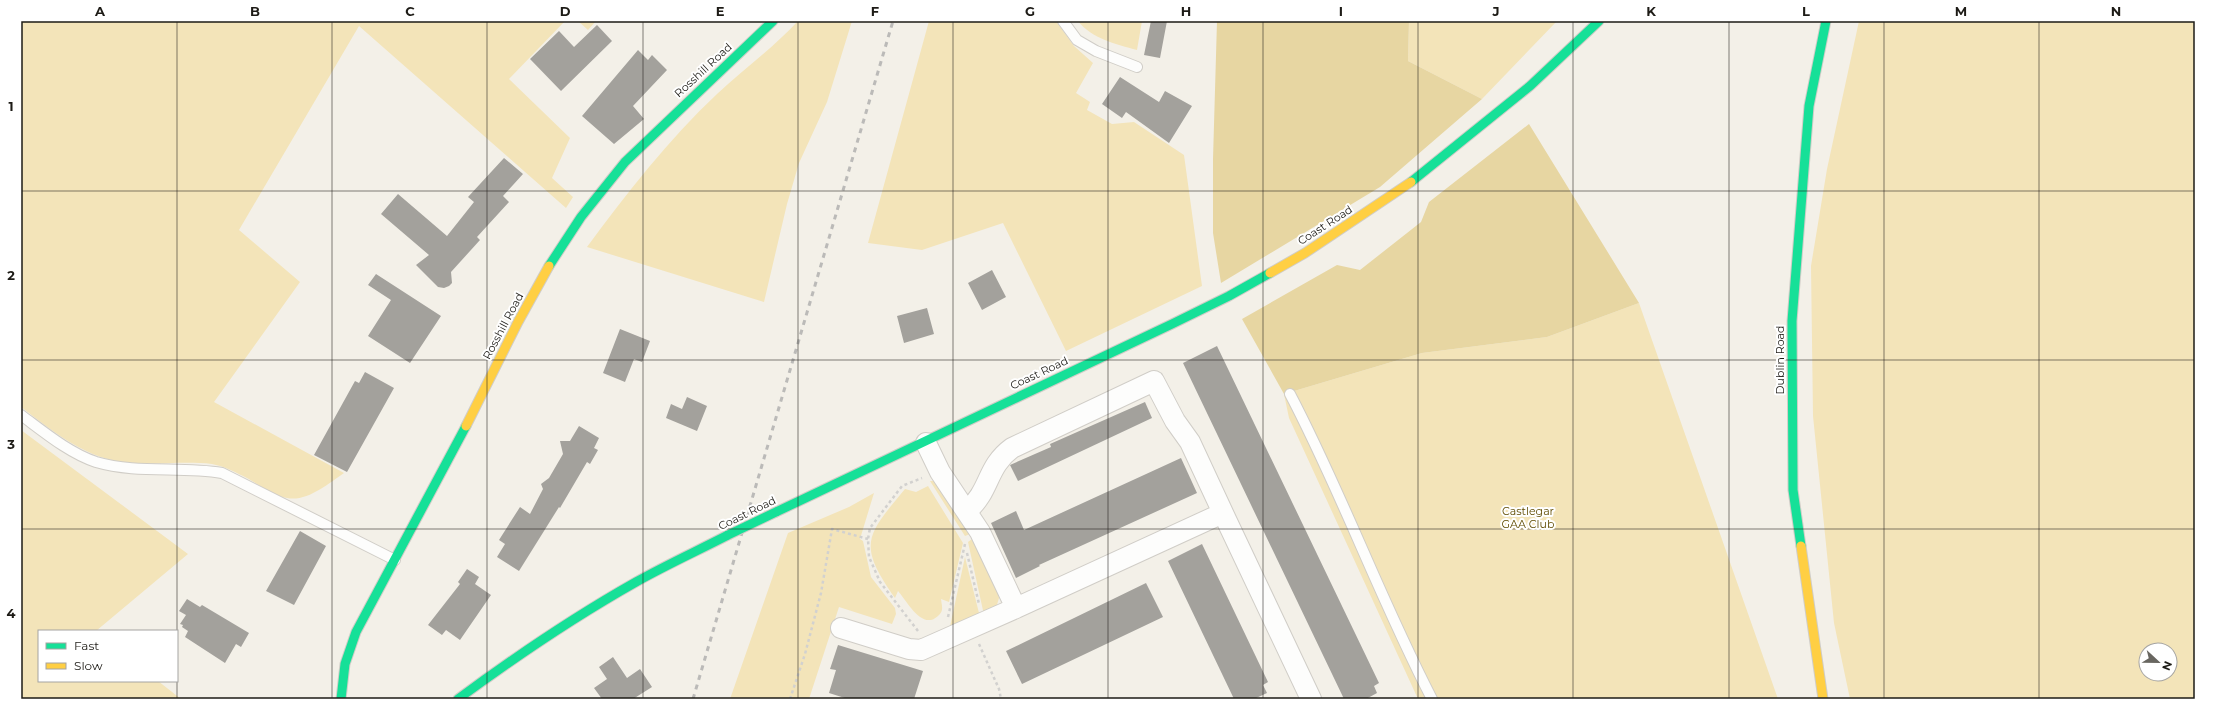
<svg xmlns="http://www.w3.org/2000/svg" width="2216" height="720" viewBox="0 0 2216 720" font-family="Montserrat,sans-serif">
	<rect width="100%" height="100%" fill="#f3f0e8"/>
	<path fill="#f3e4b9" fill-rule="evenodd" d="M21,21H565L509,79L570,138L552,178L573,197L566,208L359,26L239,230L300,282L214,402L344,473C328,484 307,502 287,498C275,496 255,482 243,476C233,471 223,466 212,464C185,461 157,465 130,463C87,460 54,432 21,407Z
		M578,21H596L588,30Z
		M798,21H852L827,102L799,163L787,204L764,302L587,247C627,193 668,140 717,94C744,69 773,48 798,21Z
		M929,21H1056L1074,46L1093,63L1076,93L1090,102L1087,110L1112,124L1134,122L1184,155L1202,286L1066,351L1003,223L922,250L868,243Z
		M1078,21H1142L1137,50C1116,44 1092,39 1078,21Z
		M1409,21H1557L1482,99L1408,61Z
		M1859,21H2195V699H1850L1834,623L1813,416L1811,266L1827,169ZM2146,650H2170V674H2146Z
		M1639,303L1778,699H1418L1289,418L1284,394L1422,353L1547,337Z
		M21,430L188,554L96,631H39V681H158L181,699H21Z
		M930,481H934L952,504L970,534L965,536Z
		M928,486L963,543L949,602L941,599C942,607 944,611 938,616C922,631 907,601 898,591L895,598C857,544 866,536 905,489L916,492Z
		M874,493L860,539L863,541L871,577L895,608L896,614L892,624L839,607L809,699H730L788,533L849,507Z
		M972,539L998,592L999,598L996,608L984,615L968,542Z
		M965,557L980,617L949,631Z"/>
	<path fill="#e7d6a2" d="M1217,21H1409L1408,61L1482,99L1380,187L1221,283L1213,233V159Z
		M1529,124L1639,303L1547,337L1422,353L1284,394L1242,319L1337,265L1360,270L1421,222L1429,202Z"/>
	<path fill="#a3a19c" d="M1151,21H1167L1160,58L1144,55Z
		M597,25L612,41L561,91L530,59L559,31L574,47Z
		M638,50L648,60L652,55L667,70L633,106L644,119L614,144L582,116Z
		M1120,77L1159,102L1165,91L1192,106L1169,143L1126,112L1122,118L1102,104Z
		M504,158L523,174L503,196L509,202L477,237L480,240L451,272L452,283L449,286L444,288L438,287L416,265L429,255L381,214L398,194L447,236L474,202L468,197Z
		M992,270L1006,297L982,310L968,283Z
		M376,274L441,316L410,363L368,336L391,300L368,285Z
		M927,308L934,334L904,343L897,316Z
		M620,329L650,341L642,362L634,359L625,382L603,373Z
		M1217,346L1379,683L1374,686L1377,693L1366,699H1344L1183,363Z
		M365,372L394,388L347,472L314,455L355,381L359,383Z
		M687,397L707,406L697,431L666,418L671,404L682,409Z
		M1145,402L1152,418L1018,481L1010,465L1051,447L1050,444Z
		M579,426L599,438L594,448L598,450L590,464L587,462L560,508L559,507L519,571L497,557L505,544L499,540L520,507L530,514L543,489L541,484L549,478L563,454L560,441H570Z
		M1181,458L1197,493L1039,565L1040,566L1016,578L991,523L1016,511L1024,530Z
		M300,531L326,546L294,605L266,591Z
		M1202,544L1268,682L1263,685L1267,693L1254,699H1234L1168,561Z
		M467,569L479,577L475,584L491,595L460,640L446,630L442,635L428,625L460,584L458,582Z
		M1146,583L1163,617L1022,684L1006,651Z
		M187,599L200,607L202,605L249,633L241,647L236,644L225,663L185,637L188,631L182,627L183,625L180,624L186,615L179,611Z
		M838,645L923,671L914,699H848L829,693L836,670L830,669Z
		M613,657L627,678L640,669L652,687L633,699H602L594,688L607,679L599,667Z"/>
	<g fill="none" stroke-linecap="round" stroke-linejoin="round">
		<defs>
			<path id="lane" d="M1063,21L1077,40L1096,51L1137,67
				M1290,394C1342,493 1380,599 1432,699
				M21,415C44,432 69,453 96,462C137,474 180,466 222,473L395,560"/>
			<path id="street" d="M967,511C991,490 986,467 1012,448L1154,381L1175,421L1190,442L1223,513L1016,608
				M1223,513L1311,699
				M841,628L909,649L921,650L1016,608L980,532L940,472L926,443"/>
			<path id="fast" d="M1411,182L1530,86L1599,21
				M549,266L581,217L625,162L773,21
				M776,512L1172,324L1229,296L1270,273
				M1801,546L1793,490L1792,321L1809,106L1826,21
				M341,699L345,664L356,632L466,426
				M458,699C515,657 574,617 636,582C666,565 697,551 728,535"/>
			<path id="slow" d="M1270,273L1305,253L1411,182
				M466,426L518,322L549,266
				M1801,546L1823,699"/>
		</defs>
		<use href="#lane" stroke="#d0cdc7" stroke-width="12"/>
		<use href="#street" stroke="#d0cdc7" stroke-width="22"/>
		<use href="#fast" stroke="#d0cdc7" stroke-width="11"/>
		<use href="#slow" stroke="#d0cdc7" stroke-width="11"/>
		<path stroke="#d2d1cf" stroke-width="2.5" stroke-dasharray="3 3" stroke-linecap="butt" d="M967,553L979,604
			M948,617L965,544
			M918,631L880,582L869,557L868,539L870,528L902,486L922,478
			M979,644L999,689L1001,699
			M790,699L805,654L821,593L832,529L868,539"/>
		<use href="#lane" stroke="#fdfdfc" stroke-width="10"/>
		<use href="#street" stroke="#fdfdfc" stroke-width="20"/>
		<use href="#fast" stroke="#16e098" stroke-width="9"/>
		<use href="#slow" stroke="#ffcf43" stroke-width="9"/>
		<path stroke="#bbbab8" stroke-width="3" stroke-dasharray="5 5" stroke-linecap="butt" d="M693,699L893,21"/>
		<defs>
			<path id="fast-bridge" d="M728,535L776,512"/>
		</defs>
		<use href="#fast-bridge" stroke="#d0cdc7" stroke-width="11" stroke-linecap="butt"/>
		<use href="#fast-bridge" stroke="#16e098" stroke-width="9"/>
	</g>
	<path fill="none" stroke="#1d1b16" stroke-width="1" stroke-opacity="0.55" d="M177,21V699M332,21V699M487,21V699M643,21V699M798,21V699M953,21V699M1108,21V699M1263,21V699M1418,21V699M1573,21V699M1729,21V699M1884,21V699M2039,21V699M21,191H2195M21,360H2195M21,529H2195"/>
	<g text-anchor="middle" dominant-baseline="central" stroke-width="4" stroke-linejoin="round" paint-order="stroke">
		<g font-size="11" fill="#1d1b16" stroke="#fff">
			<text transform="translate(703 70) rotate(-43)">Rosshill Road</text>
			<text transform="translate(1325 225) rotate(-33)">Coast Road</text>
			<text transform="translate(503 326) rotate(-62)">Rosshill Road</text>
			<text transform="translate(1780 360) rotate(-90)">Dublin Road</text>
			<text transform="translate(1039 373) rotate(-25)">Coast Road</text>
			<text transform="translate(747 513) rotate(-26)">Coast Road</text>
		</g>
		<g font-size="11" fill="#5f4b01" stroke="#fff">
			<text x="1528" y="511">Castlegar<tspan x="1528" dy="13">GAA Club</tspan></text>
		</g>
	</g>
	<rect width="2216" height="720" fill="none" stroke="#ffffff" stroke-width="44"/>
	<rect x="38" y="630" width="140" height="52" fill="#ffffff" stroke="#a5a4a2"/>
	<rect x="46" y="643" width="20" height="6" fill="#16e098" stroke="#a5a4a2"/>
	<text x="74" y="650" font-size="12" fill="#1d1b16">Fast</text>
	<rect x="46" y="663" width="20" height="6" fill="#ffcf43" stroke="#a5a4a2"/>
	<text x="74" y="670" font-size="12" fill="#1d1b16">Slow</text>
	<g transform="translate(2158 662) rotate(112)"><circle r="19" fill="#ffffff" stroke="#a5a4a2"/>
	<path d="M0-3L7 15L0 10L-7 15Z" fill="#686660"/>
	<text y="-6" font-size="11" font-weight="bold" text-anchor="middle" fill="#1d1b16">N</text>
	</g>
	<rect x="22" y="22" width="2172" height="676" fill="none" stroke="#1d1b16" stroke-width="1.5"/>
	<g font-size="13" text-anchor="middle" font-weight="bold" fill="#1d1b16">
		<text x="100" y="16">A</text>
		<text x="255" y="16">B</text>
		<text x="410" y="16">C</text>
		<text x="565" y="16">D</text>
		<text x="720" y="16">E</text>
		<text x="875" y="16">F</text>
		<text x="1030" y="16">G</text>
		<text x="1186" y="16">H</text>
		<text x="1341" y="16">I</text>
		<text x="1496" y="16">J</text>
		<text x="1651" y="16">K</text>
		<text x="1806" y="16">L</text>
		<text x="1961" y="16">M</text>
		<text x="2116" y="16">N</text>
		<text x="11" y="111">1</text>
		<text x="11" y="280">2</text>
		<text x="11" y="449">3</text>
		<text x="11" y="618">4</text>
	</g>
</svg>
